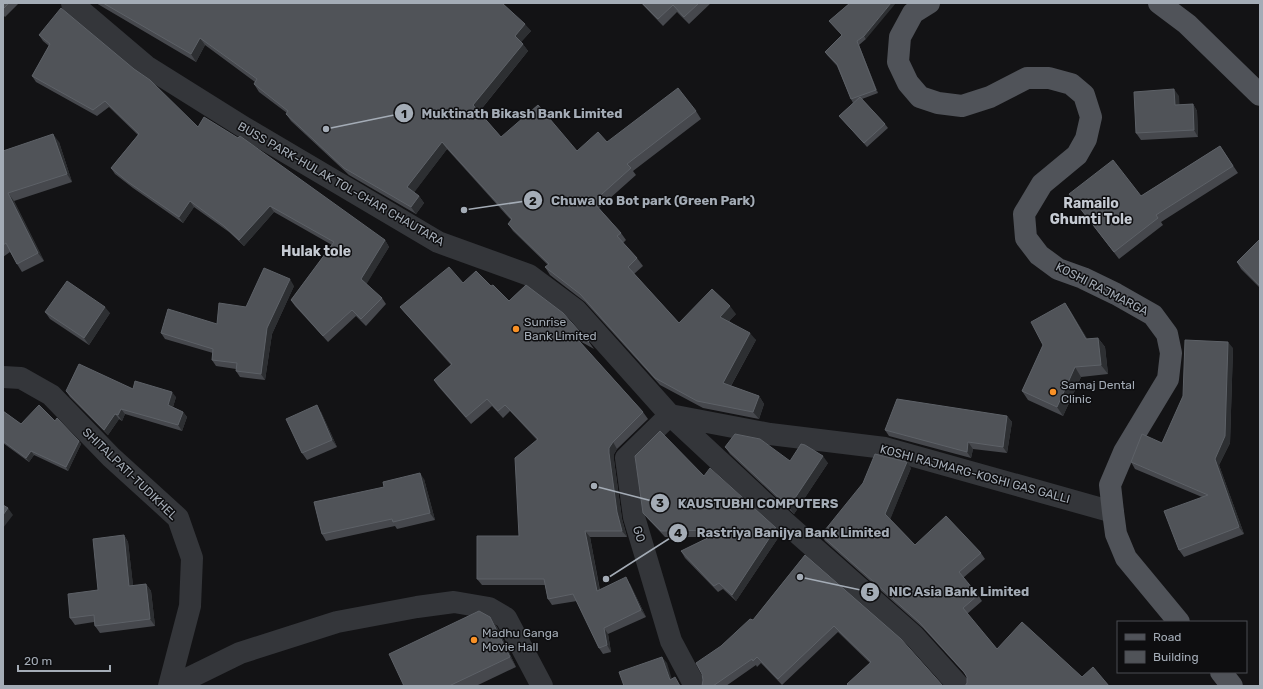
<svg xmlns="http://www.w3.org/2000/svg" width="1263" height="689" viewBox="0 0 1263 689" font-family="Rubik,sans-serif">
	<rect width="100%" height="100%" fill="#131315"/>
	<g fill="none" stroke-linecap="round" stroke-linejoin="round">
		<path stroke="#34363a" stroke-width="22" d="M72,3L146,66L245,128L438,242L529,275L576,310L670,415L787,524L914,636L959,686
			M3,377L21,378L51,395L111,457L178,518L192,558L190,606L169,686
			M183,686L191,677L240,653L337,622L417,607L454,602L489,608L506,618L542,686
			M695,686L671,641L634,517L626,458L670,415L770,434L885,448L1113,512"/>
		<path stroke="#505359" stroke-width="22" d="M929,3L913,13L900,37L898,62L908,83L920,97L938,103L962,106L990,97L1027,78H1049L1071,84L1084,95L1091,117L1086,139L1077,155L1042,184L1024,214L1026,238L1039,255L1058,269L1083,278L1116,294L1153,315L1167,334L1171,353L1168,379L1124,452L1110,485L1113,512L1116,534L1126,558L1179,622
			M1159,3L1187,24L1260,95
			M1221,672L1232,686"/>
	</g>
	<path fill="#46484d" d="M3,3H19L5,17L3,15Z
		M96,3H502L531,31L521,42L528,51L479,112L501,137L577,151L607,142L696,111L701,119L633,171L636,175L599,208L621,233L626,240L623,243L637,258L643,266L634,274L679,323L736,314L729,321L756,340L731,386L759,396L764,404L759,419L703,408L660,385L585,302L550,275L545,267L548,265L513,231L508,224L511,220L447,149L414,192L419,196L424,203L416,214L349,175L291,121L286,114L287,113L259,92L254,84L255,82L205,45L196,62Z
		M641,3H711L689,24L677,12L663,26Z
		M850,3L866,39L859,45L878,93L862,99L885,124L888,128L867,147L842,119L839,116L853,103L851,99L837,66L827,55L825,52L842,35L829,21Z
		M39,35L198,127L385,240L389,247L366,284L382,298L386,304L366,326L356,316L328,342L295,306L291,300L332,245L274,212L244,246L229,232L194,207L183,223L133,188L115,174L111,168L138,135L109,107L97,116L36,82L32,76L49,46L43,41Z
		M1179,96V105L1193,104L1197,111L1198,137L1141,140L1136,133Z
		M59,142L72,182L14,201L44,261L22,272L17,264L10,252L3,257V151Z
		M1220,146L1238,173L1161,222L1163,225L1119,259L1069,194L1141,196Z
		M1260,239V288L1241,269L1237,262Z
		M463,283L491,286L509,301L526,285L589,342L594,349L578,340L643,412L648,419L617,449L614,454V460L622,519L627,537H590L600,590L630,584L646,617L608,634L611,652L603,654L599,648L577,601L552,605L548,599L545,585H482L477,579L519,536L537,440L510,411L503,418L492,406L471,424L438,386L434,380L451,365L405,313L400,307Z
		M294,286L272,334L265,380L240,377L236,371V369L216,366L212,360L213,353L165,339L161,333L217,324L246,307Z
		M1065,303L1071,312L1087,339L1098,338L1105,347L1108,374L1081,377L1063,416L1028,400L1022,391Z
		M45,312L110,313L89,345L50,319Z
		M1233,348L1230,443L1219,465L1244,534L1184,557L1179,550L1202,497L1135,469L1131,462L1162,443Z
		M133,389L176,397L173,407L183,412L187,417L182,431L125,414L122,421L119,419L108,435L70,397L66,391Z
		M3,411L21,424L55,421L79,441L81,444L68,471L34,455L29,462L3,443Z
		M321,412L337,447L307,460L302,453Z
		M1007,416L1012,422L1007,453L973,449L971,458L889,436L885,430Z
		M725,447L790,461L828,463L794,514L730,454Z
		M911,468L890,519L915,545L981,553L985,559L963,578L978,595L982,601L967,614L997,649L1082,677L967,683V677L966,675L923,628L825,541L821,535Z
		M704,476L780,535L736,601L723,589L718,592L685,558L681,551L711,537H665L648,519L643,513Z
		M424,479L435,520L397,529L395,526L326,541L322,534Z
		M124,535L128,542L133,586L146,584L151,591L155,626L100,633L95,626L94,622L75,625L70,618L98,590Z
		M805,555L901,639L870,663L838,632L782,685L761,663L757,667L756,665L726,686H702L721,646L753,620Z
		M490,617L497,627L516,667L476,686H404Z"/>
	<path fill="#2d2f32" d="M891,3H896L866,39L864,36Z
		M525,24L531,31L520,43L515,36Z
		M200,38L205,45L196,62L191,54Z
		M857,41L859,45L878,93L876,90Z
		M523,44L528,51L478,113L473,105Z
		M1174,89L1179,96L1180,112L1175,105Z
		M1193,104L1197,111L1198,137L1194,130Z
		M53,134L59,142L72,182L67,174Z
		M442,142L447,149L413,194L407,187Z
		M8,193L14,201L44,261L38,253Z
		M419,196L424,203L416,214L411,207Z
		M190,201L194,207L183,223L179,217Z
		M270,206L274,212L244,246L239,240Z
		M385,240L389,247L366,285L361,279Z
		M290,279L294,286L272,334L265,380L261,374L267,328Z
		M1065,303L1071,312L1093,348L1086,339Z
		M730,306L736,314L726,324L720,317Z
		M105,307L110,313L89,345L84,338Z
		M750,333L756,340L728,391L723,383Z
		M1098,338L1105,347L1108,374L1101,365Z
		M1228,342L1233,348L1230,443L1219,465L1244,534L1239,527L1215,459Z
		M1075,367L1081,377L1063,416L1057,407Z
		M172,392L176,397L172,410L168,405Z
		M759,396L764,404L759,419L753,412Z
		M317,405L321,412L337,447L332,440Z
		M121,409L125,414L122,421L118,415Z
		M183,412L187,417L182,431L178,425Z
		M115,414L119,419L108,435L104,430Z
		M1007,416L1012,422L1007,453L1003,447Z
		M79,441L81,444L68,471L66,467Z
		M613,442L617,449L614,454V460L622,519L627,537L622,531L617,512L609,453V448Z
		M968,442L973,449L971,458L967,452Z
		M31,451L34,455L29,462L26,458Z
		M823,456L828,463L794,514L789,507Z
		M907,462L911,468L890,520L885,514Z
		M420,473L424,479L435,520L430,513Z
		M8,508L13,515L3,528V515Z
		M776,528L780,535L736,601L732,595Z
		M585,531L590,537L601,598L597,591Z
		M124,535L128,542L134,593L129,586Z
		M626,577L630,584L646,617L641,610Z
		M146,584L151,591L155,626L150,619Z
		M490,617L497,627L516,667L510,657Z
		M604,628L608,634L611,652L607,645Z
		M662,657L667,663L674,686L670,680Z"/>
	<path fill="#505358" stroke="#5d6167" d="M3,3H9L3,9Z
		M103,3H502L525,24L515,36L523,44L473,105L501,137L538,105L577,151L598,132L607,142L678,88L696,111L627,164L631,168L593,202L621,233L617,236L637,258L628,267L679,323L712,289L730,306L720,317L750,333L723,383L759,396L753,412L697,401L655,378L580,294L545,267L549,264L508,224L512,219L442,142L407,187L419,196L411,207L344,168L286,114L288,111L254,84L257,79L200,38L191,54Z
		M642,3H699L684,17L673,5L658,19Z
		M850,3H891L864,36L857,41L876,90L851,99L837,64L825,52L842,35L829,21Z
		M61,8L134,69L150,80L198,127L204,117L238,138L240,136L385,240L361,279L382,298L361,319L352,310L323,336L291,300L334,242L270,206L239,240L224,226L190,201L179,217L128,182L111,168L139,134L105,101L93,110L32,76L50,44L39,35Z
		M1174,89L1175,105L1193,104L1194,130L1136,133L1134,92Z
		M860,97L885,124L864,143L839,116Z
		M53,134L67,174L8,193L38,253L17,264L6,243L3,245V151Z
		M1220,146L1233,166L1156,215L1158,218L1114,252L1069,194L1113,160L1141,196Z
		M1260,239V286L1237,262Z
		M449,267L463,283L476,271L491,286L493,285L509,301L526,285L563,313L589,342L571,332L643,412L613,442L609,448V453L617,512L622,531H585L597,591L626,577L641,610L604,628L607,645L599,648L573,594L548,599L544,579H477V536H519L515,458L538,439L505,405L498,411L487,399L466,417L434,380L452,364L400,307Z
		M264,268L290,279L267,328L261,374L236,371L237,363L212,360L213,349L161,333L168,309L217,324L219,303L246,307Z
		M67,281L105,307L84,338L45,312Z
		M1065,303L1086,339L1098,338L1101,365L1075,367L1057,407L1022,391L1043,345L1031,322Z
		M1185,340L1228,342L1225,436L1215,459L1239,527L1179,550L1164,511L1208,495L1131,462L1142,434L1162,443L1183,396Z
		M79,364L133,389L135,381L172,392L168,405L183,412L178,425L121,409L118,415L115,414L104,430L66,391Z
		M897,399L1007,416L1003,447L968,442L967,452L885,430Z
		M39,405L55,421L57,418L79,441L66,467L31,451L26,458L3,441V411L21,424Z
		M317,405L332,440L302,453L286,419Z
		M660,431L704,476L710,468L776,528L732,595L719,583L714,586L681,551L724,530L661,531L643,513L635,456Z
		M735,434L760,439L790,461L801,444L805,445L823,456L789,507L725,447Z
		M875,454L907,462L885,514L915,545L946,516L981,553L959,572L978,595L963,608L997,649L1022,622L1082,677L1093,667L1109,686H965L967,683V677L964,672L919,622L821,535L863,483Z
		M420,473L430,513L393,522L392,519L322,534L314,502L384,487L383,482Z
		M3,505L8,508L3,515Z
		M124,535L129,586L146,584L150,619L95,626L94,615L70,618L68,594L98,590L93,539Z
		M805,555L901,639L943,686H849L847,684L871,662L834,626L778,679L757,657L753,661L752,659L713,686H702L703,680L702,674L696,663L721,646L750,619L753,620Z
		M479,611L490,617L510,657L449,686H404L389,654Z
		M662,657L670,680L675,677L680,686H624L619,672Z"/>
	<g fill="#f99126" stroke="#0e0e10" stroke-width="1.5">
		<circle cx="516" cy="329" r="4"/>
		<circle cx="1053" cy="392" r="4"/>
		<circle cx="474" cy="640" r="4"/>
	</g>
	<g text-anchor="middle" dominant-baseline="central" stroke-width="3" stroke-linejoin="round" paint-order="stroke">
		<g font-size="12" fill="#a4acb6" stroke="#0e0e10">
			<text transform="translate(341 184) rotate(30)">BUSS PARK-HULAK TOL-CHAR CHAUTARA</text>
			<text transform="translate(1102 289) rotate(27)">KOSHI RAJMARGA</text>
			<text transform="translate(130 474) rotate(44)">SHITALPATI-TUDIKHEL</text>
			<text transform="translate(975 474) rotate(15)">KOSHI RAJMARG-KOSHI GAS GALLI</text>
			<text transform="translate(639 534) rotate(73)">GO</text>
		</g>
		<g font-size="12" fill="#a4acb6" stroke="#0e0e10" text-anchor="start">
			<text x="524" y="322">Sunrise<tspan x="524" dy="14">Bank Limited</tspan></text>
			<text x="1061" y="385">Samaj Dental<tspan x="1061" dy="14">Clinic</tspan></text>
			<text x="482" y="633">Madhu Ganga<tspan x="482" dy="14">Movie Hall</tspan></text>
		</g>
		<g font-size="14" font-weight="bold" fill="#c5cad2" stroke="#0e0e10">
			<text x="1091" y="203">Ramailo<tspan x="1091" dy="16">Ghumti Tole</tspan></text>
			<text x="316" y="251">Hulak tole</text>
		</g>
	</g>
	<path fill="none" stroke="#a4acb6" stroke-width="1.5" d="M326 129L404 113M464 210L533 200M594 486L660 503M606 579L678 533M800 577L870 592"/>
	<g fill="#a4acb6" stroke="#0e0e10" stroke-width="1.5">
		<circle cx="326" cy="129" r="4"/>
		<circle cx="464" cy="210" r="4"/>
		<circle cx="594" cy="486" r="4"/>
		<circle cx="606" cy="579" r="4"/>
		<circle cx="800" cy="577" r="4"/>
		<circle cx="404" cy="113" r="10"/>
		<circle cx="533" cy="200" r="10"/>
		<circle cx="660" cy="503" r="10"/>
		<circle cx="678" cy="533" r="10"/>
		<circle cx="870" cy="592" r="10"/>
	</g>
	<g font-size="12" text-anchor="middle" font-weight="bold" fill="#111">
		<text x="404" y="118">1</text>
		<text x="533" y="205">2</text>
		<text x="660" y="507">3</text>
		<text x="678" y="537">4</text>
		<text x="870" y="596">5</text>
	</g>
	<g font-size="13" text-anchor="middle" font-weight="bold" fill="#a4acb6" stroke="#0e0e10" stroke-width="3" stroke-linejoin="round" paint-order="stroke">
		<text x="522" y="118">Muktinath Bikash Bank Limited</text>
		<text x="653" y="205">Chuwa ko Bot park (Green Park)</text>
		<text x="758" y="508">KAUSTUBHI COMPUTERS</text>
		<text x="793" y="537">Rastriya Banijya Bank Limited</text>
		<text x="959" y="596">NIC Asia Bank Limited</text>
	</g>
	<rect width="1263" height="689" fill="none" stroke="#a4acb6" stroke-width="8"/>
	<rect x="1117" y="621" width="130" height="52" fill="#0e0e10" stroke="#4a4d52"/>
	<rect x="1125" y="634" width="20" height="6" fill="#505359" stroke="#4a4d52"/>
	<text x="1153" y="641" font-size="12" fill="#a4acb6">Road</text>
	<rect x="1125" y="651" width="20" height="12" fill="#505358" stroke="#4a4d52"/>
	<text x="1153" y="661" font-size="12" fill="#a4acb6">Building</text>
	<path d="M18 665v6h92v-6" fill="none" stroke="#a4acb6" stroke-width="2"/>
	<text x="24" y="665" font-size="12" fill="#a4acb6" stroke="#0e0e10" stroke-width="3" paint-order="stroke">20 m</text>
</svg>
